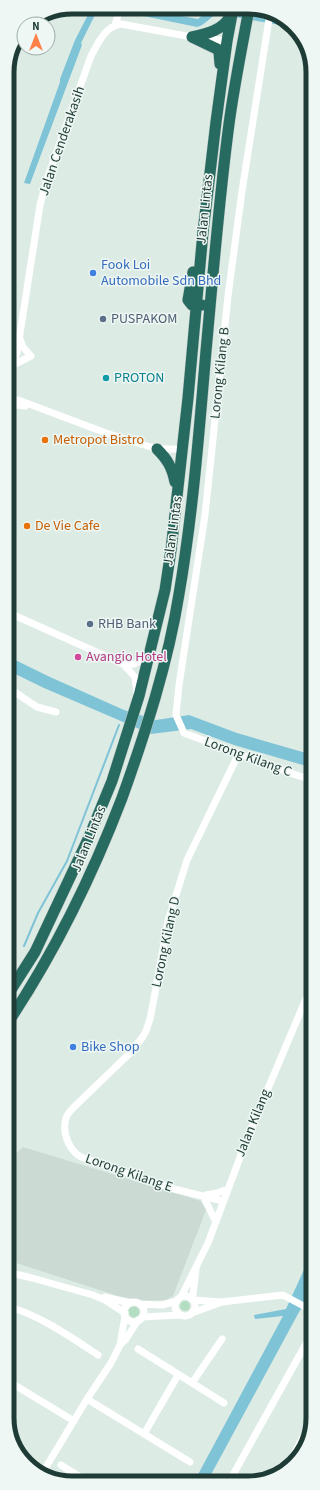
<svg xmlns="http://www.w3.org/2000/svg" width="320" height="1490" viewBox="0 0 320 1490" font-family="'Source Sans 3',sans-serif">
	<rect width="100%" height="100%" fill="#ddebe5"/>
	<path fill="#cbdbd4" d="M23,1147L201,1201L206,1210L173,1296L166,1300L145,1301L118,1296L7,1260V1162Z"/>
	<path fill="#b4dec2" d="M180 1306a5 5 0 1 1 10 0a5 5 0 1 1-10 0Z
		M128.5 1312a5.5 5.5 0 1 1 11 0a5.5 5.5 0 1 1-11 0Z"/>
	<path fill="#7fc3d6" d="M92,7L139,8L198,19L209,9H239L275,16L292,27L223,15L220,13C211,15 206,25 197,27L129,13L106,10L105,8L100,9L96,13L81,43L82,45L30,184L24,183L60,82V79L75,40Z
		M7,656L50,677L124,710L156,720L189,715L237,733L313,755V768L234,745L191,729L151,734L44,688L7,670Z
		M313,1250V1290L299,1312L207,1482H194L283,1316L255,1319L254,1315L286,1309Z"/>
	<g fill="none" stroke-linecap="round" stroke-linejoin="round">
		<path stroke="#7fc3d6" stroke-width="2" d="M24,946L38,913L67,861L119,725
			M7,972L11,966"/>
		<defs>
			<path id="highway" d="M192,37L217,49L219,52L220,64
				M192,37C206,34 224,30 230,16
				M193,272L188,300L192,305H202
				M157,449C167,459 172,467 175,482
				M7,996L35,952L89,837L112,781L139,696L165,590L171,550L188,398L203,232L216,122L227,41L233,9
				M7,1024C55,952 91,879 122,798C146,731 168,663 179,594C193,513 199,432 206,351C213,275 219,199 229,124C234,86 242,47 249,9"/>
		</defs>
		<use href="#highway" stroke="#c0c8c6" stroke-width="12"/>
		<path stroke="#fff" stroke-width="7" d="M270,13L242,191L228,296L205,515L179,685L176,715L184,733L296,775L313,780
			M115,25L120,8
			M13,365L31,356L23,347L20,339
			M7,377L17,353L40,205L47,179L91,56C98,43 105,26 121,24L192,37L227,41
			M7,385L10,373
			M7,398L21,401L106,433L157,449H181
			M7,404L25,406
			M7,612L123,664C134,667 141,662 147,652
			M123,664L135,677L137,693
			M7,687L37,707L56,712
			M206,1195L217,1193L228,1189
			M205,1200L216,1222
			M223,1201L174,1189L81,1157C70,1151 63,1135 65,1123C65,1117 69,1112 73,1108L129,1054L142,1038L146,1031L150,1019L155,993L168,921L187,860L239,753
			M7,1272L32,1278L93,1295L105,1300L125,1313
			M175 1306a10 10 0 1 1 20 0a10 10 0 1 1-20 0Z
			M105,1297L130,1303
			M181,1297L208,1243L248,1136L313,982
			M191,1298L193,1295L196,1269
			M193,1300L222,1302L283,1295L313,1311
			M124 1312a10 10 0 1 1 20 0a10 10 0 1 1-20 0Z
			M140,1304L162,1305L177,1301
			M7,1306C41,1316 69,1336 98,1355
			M192,1313L222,1302
			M142,1317L181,1315
			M120,1345L126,1339L138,1320
			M138,1349L224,1403
			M8,1381L74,1421
			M192,1383L222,1339
			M87,1399L190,1462
			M144,1434L178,1375
			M61,1465L88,1482
			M287,1467L313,1419
			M43,1472L87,1399L111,1363L120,1345L125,1316
			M229,1482L313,1331"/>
		<use href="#highway" stroke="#276a60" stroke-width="11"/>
	</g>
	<g fill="#3f7fe0" stroke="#eef7f3" stroke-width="1.5">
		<circle cx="93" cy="273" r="4"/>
		<circle cx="73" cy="1047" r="4"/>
	</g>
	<g fill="#5c6f8a" stroke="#eef7f3" stroke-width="1.5">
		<circle cx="103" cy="319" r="4"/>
		<circle cx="90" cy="624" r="4"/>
	</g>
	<circle fill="#0f9aa8" stroke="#eef7f3" stroke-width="1.5" cx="106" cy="378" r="4"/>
	<g fill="#e8710a" stroke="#eef7f3" stroke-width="1.5">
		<circle cx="45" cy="440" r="4"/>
		<circle cx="27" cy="526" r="4"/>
	</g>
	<circle fill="#d1479c" stroke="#eef7f3" stroke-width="1.5" cx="78" cy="657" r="4"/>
	<g text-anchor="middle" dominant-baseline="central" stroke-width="3" stroke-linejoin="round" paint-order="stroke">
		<g font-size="14" fill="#1e3b35" stroke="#eef7f3">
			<text transform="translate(62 141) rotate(-71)">Jalan Cenderakasih</text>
			<text transform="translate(205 209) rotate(-84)">Jalan Lintas</text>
			<text transform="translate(220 373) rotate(-84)">Lorong Kilang B</text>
			<text transform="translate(173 531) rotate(-82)">Jalan Lintas</text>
			<text transform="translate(248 757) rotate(20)">Lorong Kilang C</text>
			<text transform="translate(89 839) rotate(-68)">Jalan Lintas</text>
			<text transform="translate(166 942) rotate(-78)">Lorong Kilang D</text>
			<text transform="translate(253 1123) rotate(-68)">Jalan Kilang</text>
			<text transform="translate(129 1173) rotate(19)">Lorong Kilang E</text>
		</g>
		<g font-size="14" fill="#366cbe" stroke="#eef7f3" text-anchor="start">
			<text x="101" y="265">Fook Loi<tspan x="101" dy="16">Automobile Sdn Bhd</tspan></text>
			<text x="81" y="1047">Bike Shop</text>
		</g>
		<g font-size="14" fill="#4e5e75" stroke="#eef7f3" text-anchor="start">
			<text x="111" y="319">PUSPAKOM</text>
			<text x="98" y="624">RHB Bank</text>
		</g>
		<g font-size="14" fill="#0d838f" stroke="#eef7f3" text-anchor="start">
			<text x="114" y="378">PROTON</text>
		</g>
		<g font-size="14" fill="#c56008" stroke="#eef7f3" text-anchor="start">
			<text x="53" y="440">Metropot Bistro</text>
			<text x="35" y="526">De Vie Cafe</text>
		</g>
		<g font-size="14" fill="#b23c85" stroke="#eef7f3" text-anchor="start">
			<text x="86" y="657">Avangio Hotel</text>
		</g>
	</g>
	<path d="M0 0H320V1490H0ZM72 14H248A58 58 0 0 1 306 72V1418A58 58 0 0 1 248 1476H72A58 58 0 0 1 14 1418V72A58 58 0 0 1 72 14Z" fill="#eef7f3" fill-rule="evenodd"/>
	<path fill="none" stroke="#1e3b35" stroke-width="5" d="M72 14H248A58 58 0 0 1 306 72V1418A58 58 0 0 1 248 1476H72A58 58 0 0 1 14 1418V72A58 58 0 0 1 72 14Z"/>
	<g transform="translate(36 36)"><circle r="19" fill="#eef7f3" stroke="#9baca7"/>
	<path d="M0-3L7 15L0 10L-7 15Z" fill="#fe7f48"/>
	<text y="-6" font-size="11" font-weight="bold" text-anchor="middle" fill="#1e3b35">N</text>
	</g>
</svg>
